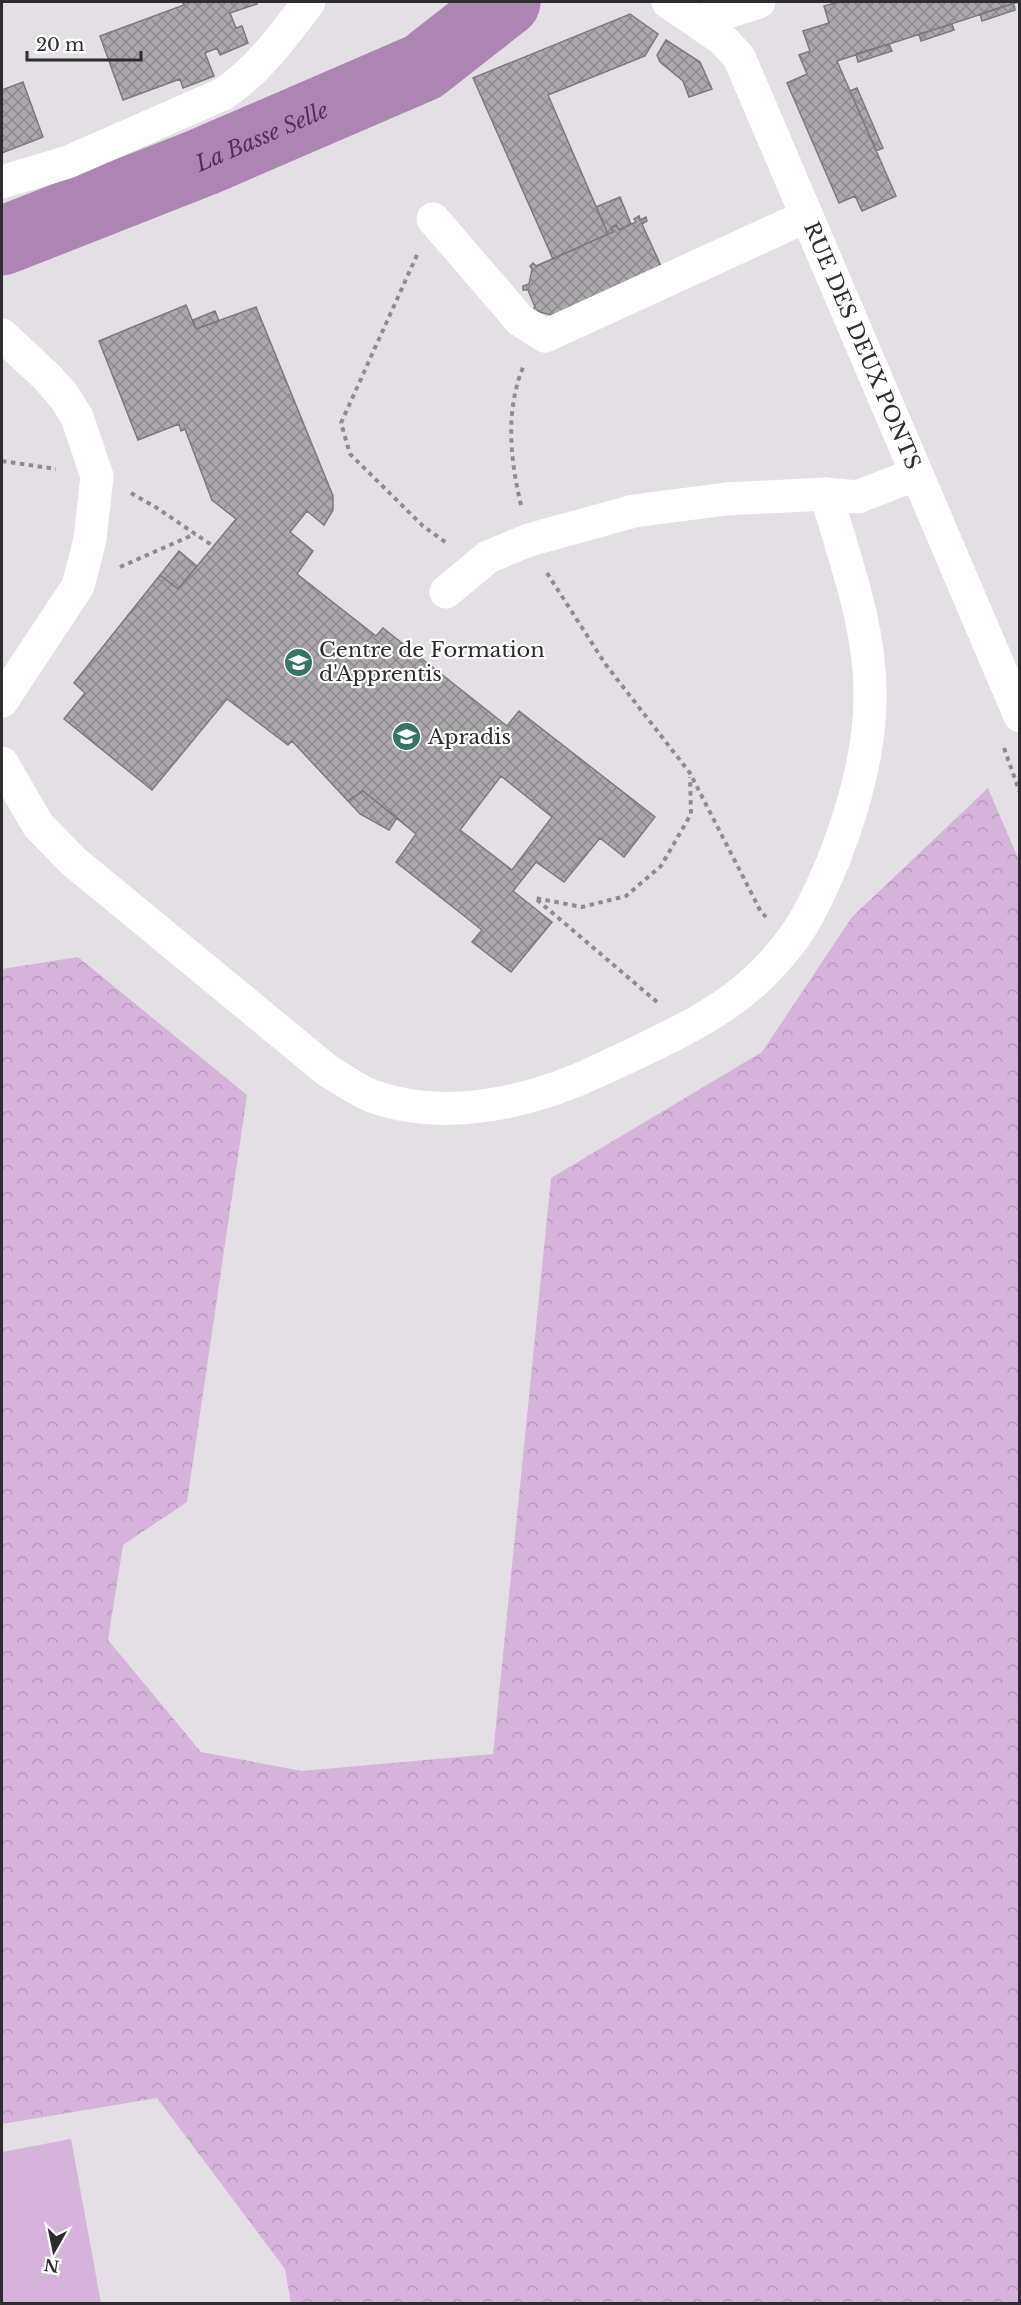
<svg xmlns="http://www.w3.org/2000/svg" width="1021" height="2305" viewBox="0 0 1021 2305" font-family="'Libre Baskerville',serif">
	<defs>
		<pattern id="forest-crowns" width="20" height="18" patternUnits="userSpaceOnUse" patternTransform="scale(1.5)"><rect width="20" height="18" fill="#d6b3da"/><path d="M2 6a3 3 0 1 1 6 0M12 15a3 3 0 1 1 6 0" fill="none" stroke="#b89abb"/></pattern>
		<pattern id="water-waves" width="16" height="10" patternUnits="userSpaceOnUse" patternTransform="scale(1.5)"><rect width="16" height="10" fill="#ad85b2"/><path d="M0 5q4-4 8 0t8 0" fill="none" stroke="#8d6d91"/></pattern>
		<pattern id="building-cross-hatch" width="8" height="8" patternUnits="userSpaceOnUse" patternTransform="scale(1.5)"><rect width="8" height="8" fill="#aba7ac"/><path d="M0 0l8 8M0 8l8-8" fill="none" stroke="#8c888c"/></pattern>
	</defs>
	<rect width="100%" height="100%" fill="#e4dfe5"/>
	<path fill="url(#forest-crowns)" d="M988,788L1020,863L1019,2303H291L285,2269L157,2098L2,2124V969L78,957L247,1095L187,1502L123,1545L108,1640L201,1752L302,1771L493,1754L551,1178L762,1052L852,917Z"/>
	<path fill="#d6b3da" d="M71,2139L101,2303H2V2152Z"/>
	<path fill="url(#water-waves)" stroke="#876a8a" stroke-width="1.5" d="M253,128L262,153L2,255V223Z"/>
	<g fill="none" stroke-linecap="round" stroke-linejoin="round">
		<path stroke="#ad85b2" stroke-width="69" id="s1" d="M2,241L203,162L423,67L506,2"/>
	</g>
	<path fill="url(#building-cross-hatch)" stroke="#7d797e" stroke-width="1.5" fill-rule="evenodd" d="M182,2H256L257,4L230,13L236,28L242,26L248,43L220,55L217,48L205,53L214,76L183,88L180,79L123,100L100,36L184,5Z
		M839,2H1019L837,61L896,196L862,211L855,196L839,203L787,83L807,74L799,55L810,51L803,31L829,23L824,6Z
		M1014,3L1015,10L982,21L980,14Z
		M630,14L658,34L645,56L548,95L608,234L553,259L473,78Z
		M952,24L954,30L921,41L919,34Z
		M666,40L700,62L712,89L689,97L683,81L660,62L657,55Z
		M889,44L892,51L858,62L856,54Z
		M23,82L43,137L2,153V90Z
		M857,88L883,148L876,151L850,91Z
		M620,197L631,224L619,230L616,225L611,228L613,232L608,234L596,207Z
		M639,216L640,220L646,217L647,221L642,224L661,266L554,316L533,310L535,307L528,290H523V286L529,284L532,269L530,266L533,263L536,266L613,232L611,228L616,225L619,230L636,222L634,219Z
		M186,305L196,329L256,307L333,496V510L324,525L307,511L290,532L313,551L297,574L376,636L383,628L507,726L519,711L655,817L624,857L600,838L564,882L536,862L513,891L552,922L511,972L472,942L482,930L396,862L416,834L363,791L348,801L292,741L288,745L227,699L152,790L64,719L85,693L74,683L160,575L178,589L236,519L212,500L185,429L181,431L179,424L138,440L99,341ZM501,776L552,817L512,870L460,830Z
		M215,311L219,321L196,329L193,320Z
		M179,551L197,566L178,589L160,575Z
		M363,791L397,818L389,830L360,814L348,801Z"/>
	<g fill="none" stroke-linecap="round" stroke-linejoin="round">
		<path stroke="#8f8c90" stroke-width="4" stroke-dasharray="4.5 4.5" stroke-linecap="butt" d="M417,255L341,423L350,454L423,526L448,544
			M2,461L56,469
			M131,493L157,508L213,546
			M521,505C510,459 505,409 524,365
			M120,567L195,534
			M547,573L606,665L690,773L761,912L766,917
			M1004,748L1020,793
			M657,1002L535,898L582,907L626,896L661,866L691,814L690,777"/>
		<g stroke="#fff" stroke-width="33">
			<path id="s2" d="M668,2L722,39L739,57L1020,716"/>
			<path d="M700,21L759,2"/>
			<path d="M2,182L68,162L223,94C259,70 283,36 309,2"/>
			<path d="M433,219L520,320L545,336L807,216"/>
			<path d="M2,335L47,377L63,395L77,417L97,476L90,539L78,586L2,701"/>
			<path d="M446,592L488,557L529,540L634,511L726,499L826,494L857,497L917,474"/>
			<path d="M2,763L38,825L73,861L328,1071C342,1079 357,1090 372,1096C445,1123 534,1102 602,1069C646,1048 693,1028 733,999C762,978 791,946 808,915C841,853 870,767 870,697C871,628 845,560 826,494"/>
		</g>
	</g>
	<defs>
		<symbol id="school-disc" viewBox="-11 -11 22 22"><circle r="9.5" fill="#357563" stroke="#fff"/><path d="M0-5L7-2L0 1L-7-2ZM-4 1L0 2.5L4 1V4Q0 6-4 4Z" fill="#fff"/></symbol>
		<symbol id="university-disc" viewBox="-11 -11 22 22"><circle r="9.5" fill="#357563" stroke="#fff"/><path d="M0-5L7-2L0 1L-7-2ZM-4 1L0 2.5L4 1V4Q0 6-4 4Z" fill="#fff"/></symbol>
	</defs>
	<g fill-rule="evenodd">
		<use href="#school-disc" x="282" y="646" width="33" height="33"/>
		<use href="#university-disc" x="390" y="720" width="33" height="33"/>
	</g>
	<g text-anchor="middle" dominant-baseline="central" stroke-width="4.5" stroke-linejoin="round" paint-order="stroke">
		<g font-size="21" fill="#2d2c2e" stroke="#fff">
			<text stroke="none"><textPath href="#s2" startOffset="404">RUE DES DEUX PONTS</textPath></text>
		</g>
		<g font-size="21" fill="#2d2c2e" stroke="#fff" text-anchor="start">
			<text x="319" y="650">Centre de Formation<tspan x="319" dy="24">d'Apprentis</tspan></text>
			<text x="428" y="737">Apradis</text>
		</g>
		<g font-size="22" font-style="italic" fill="#5b2962" stroke="#fff">
			<text stroke="none"><textPath href="#s1" startOffset="280">La Basse Selle</textPath></text>
		</g>
	</g>
	<rect width="1021" height="2305" fill="none" stroke="#2d2c2e" stroke-width="6"/>
	<g transform="translate(54 2251) rotate(189)" stroke="#ffffff" stroke-width="4.5" paint-order="stroke">
	<path d="M0-4.5L10 22L0 15L-10 22Z" fill="#2d2c2e"/>
	<text y="-9" font-size="16" font-weight="bold" text-anchor="middle" fill="#2d2c2e">N</text>
	</g>
	<path d="M27 51v9h114v-9" fill="none" stroke="#2d2c2e" stroke-width="3"/>
	<text x="36" y="51" font-size="18" fill="#2d2c2e" stroke="#ffffff" stroke-width="4.5" paint-order="stroke">20 m</text>
</svg>
